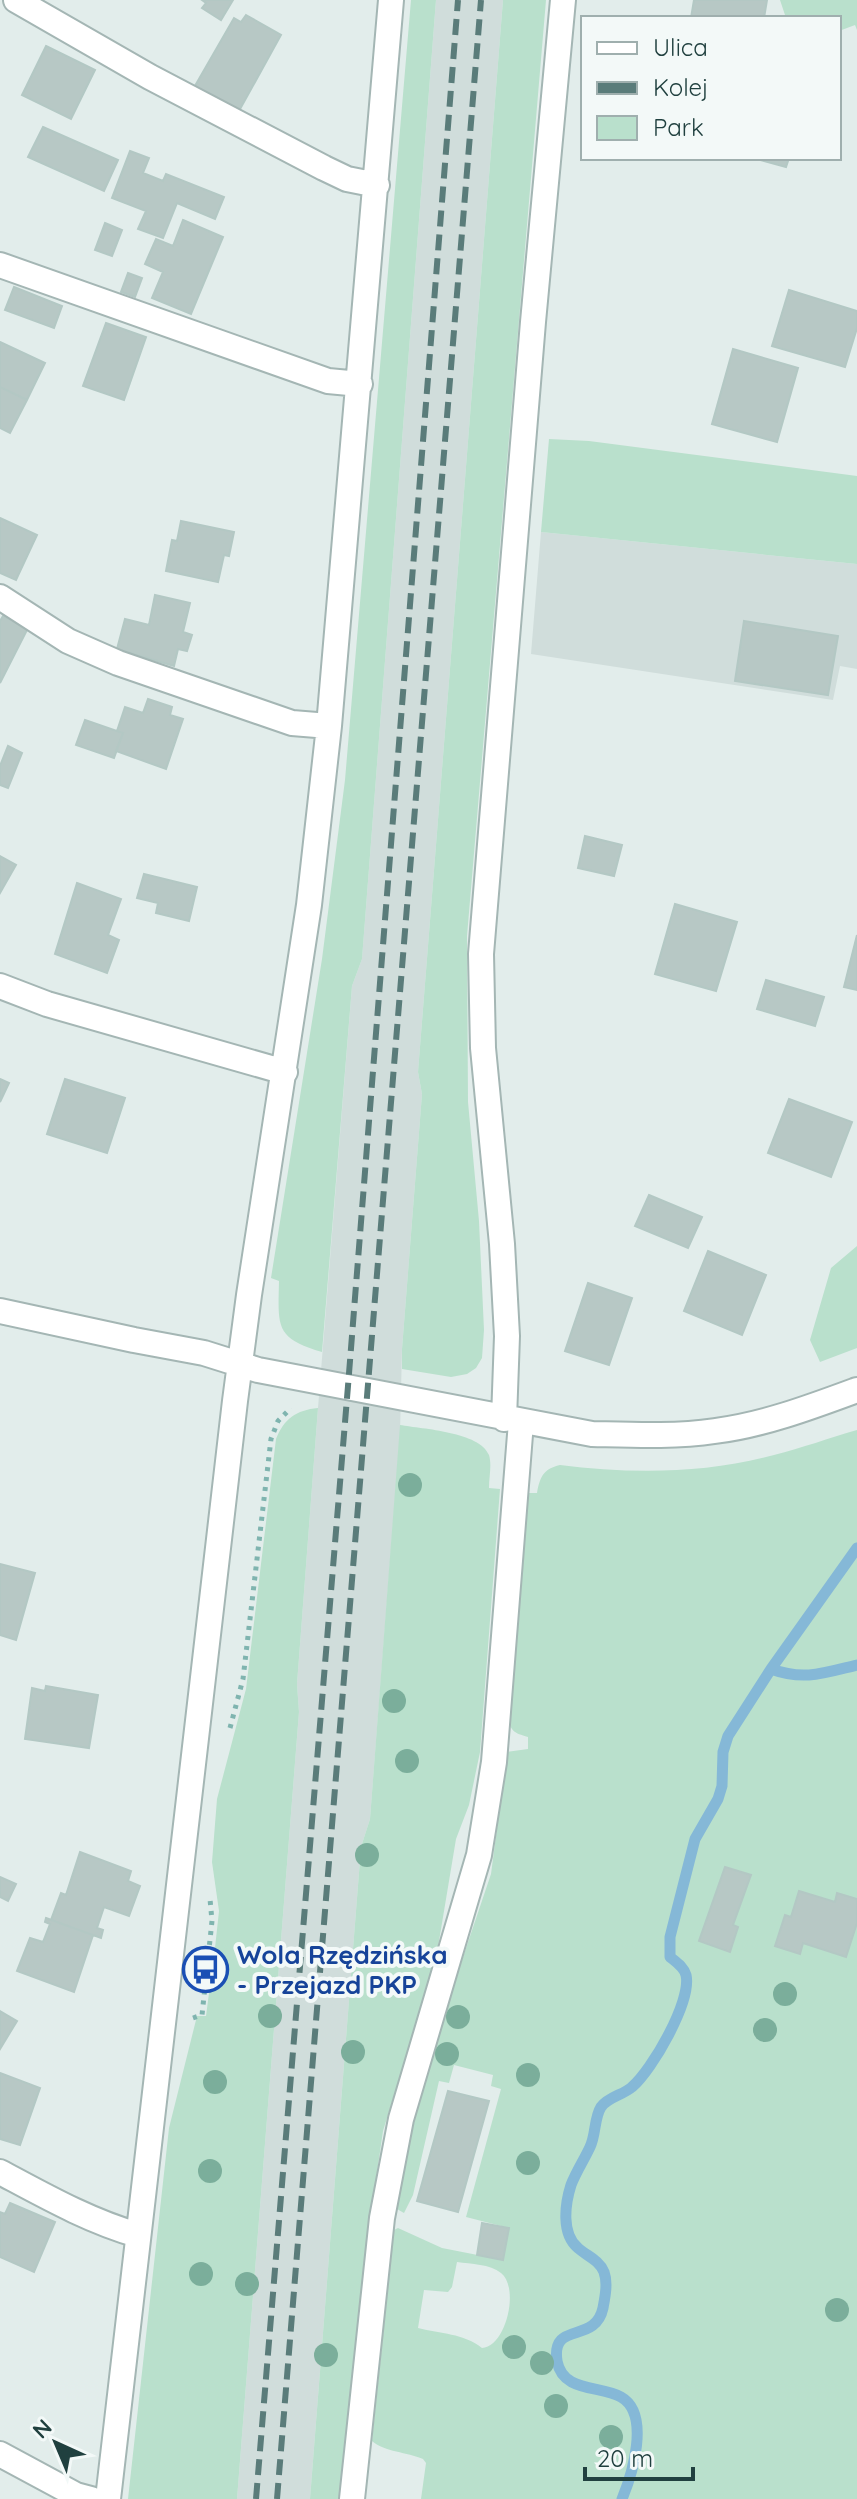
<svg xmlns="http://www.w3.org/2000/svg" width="857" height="2499" viewBox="0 0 857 2499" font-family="Quicksand,sans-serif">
	<rect width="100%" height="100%" fill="#e2edeb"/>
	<path fill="#d0dddb" d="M436,0H503L418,1072L422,1094L402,1349L400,1434L370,1819L361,1847L310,2499H237L299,1712L297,1684L318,1408L352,986L362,959Z
		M541,532L857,564V669L840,666L833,700L531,654Z"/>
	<path fill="#b9e0cc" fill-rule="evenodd" d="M411,0H436L362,959L352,986L322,1352C275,1338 278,1327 279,1281L271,1278L322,959L345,780Z
		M503,0H546L467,936L468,1102L479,1221L484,1330L482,1358L476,1368L467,1374L451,1377L402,1369V1349L422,1094L418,1072Z
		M780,0H857V30L855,25L839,31V18H786Z
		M549,439L589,441L857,476V564L541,532Z
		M857,1246V1348L820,1362L810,1340L831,1268Z
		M318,1408L297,1684L299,1712L237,2499H128L169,2128L197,2016H206L211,1978L222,1979L224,1959L214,1957L219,1911L212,1862L217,1799L246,1689L276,1439C284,1419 296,1410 318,1408Z
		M400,1425C423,1429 480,1432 489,1455C492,1465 489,1477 489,1488L500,1489L480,1752L469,1805L456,1839L436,1959L383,2131L372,2207L342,2499H310L361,1847L370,1819Z
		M857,1430V2499H421L426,2463L423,2459C407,2452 385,2452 372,2441L394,2230L398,2228L442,2248L503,2260L509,2228L466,2217L501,2089L491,2086L493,2075L454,2065L449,2083L439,2081L413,2195L404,2213L397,2209L406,2152L432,2049L491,1874L507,1752L528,1749V1737C514,1733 510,1731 508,1716L526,1493H537C540,1477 543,1469 560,1465C630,1474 705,1474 774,1455C802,1448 829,1438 857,1430ZM457,2262C471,2264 490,2264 501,2273C520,2288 506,2347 482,2348C463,2333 441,2334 418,2328L424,2290L448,2292L452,2287Z"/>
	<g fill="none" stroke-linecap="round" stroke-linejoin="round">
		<path stroke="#85b8d7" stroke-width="11" d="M771,1669C804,1681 824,1673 857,1665
			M622,2499C632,2475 651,2414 621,2397C600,2385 563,2393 557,2361C551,2320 595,2345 603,2308C605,2297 608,2283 604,2272C599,2260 587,2256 578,2248C561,2234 565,2204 571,2185C576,2172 584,2160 590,2147C596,2135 594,2118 601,2107C608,2097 623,2095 632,2087C652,2070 692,2001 686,1975C684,1967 676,1962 670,1957V1937L695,1839L718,1799L722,1786L723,1752L728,1736L771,1669L857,1548"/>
	</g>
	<path fill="#b7c8c5" stroke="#b3c8c4" stroke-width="2" d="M202,0H233L221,20L202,8L206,3Z
		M694,0H767L764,18H691Z
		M246,15L281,35L239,111L195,86L234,18L241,22Z
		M46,46L95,70L71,119L22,95Z
		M43,127L118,160L104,191L28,157Z
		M130,151L149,158L143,173L163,181L166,174L224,197L215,219L177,203L163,238L138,229L146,211L112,198Z
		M753,158H789L786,167Z
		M183,220L223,237L191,314L152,298L163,272L145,264L156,239L173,246Z
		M105,223L122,230L112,256L95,250Z
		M128,273L142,278L135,297L121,292Z
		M14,287L62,306L54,328L5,310Z
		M789,290L857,311V328L845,367L772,346Z
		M106,323L146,337L124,400L83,386Z
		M0,342L45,363L27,400L0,387Z
		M733,349L798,368L777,442L712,424Z
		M0,387L27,400L10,433L0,428Z
		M0,518L37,535L16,580L0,573Z
		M181,521L234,532L229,556L224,555L218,582L166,571L172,540L177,541Z
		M155,595L190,603L183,632L192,635L187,651L178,649L174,666L117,649L125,619L149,625Z
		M3,616L28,628L0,683V621Z
		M744,621L838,636L828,695L735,681Z
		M148,699L172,707L170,715L183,719L166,769L116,751L123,733L117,731L125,707L143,713Z
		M85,720L123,733L114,758L76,745Z
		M8,746L22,753L8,788L0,785V766Z
		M585,836L622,845L614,876L578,868Z
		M0,856L16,865L0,893Z
		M144,874L197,887L189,921L156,913L158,903L137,898Z
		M77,883L121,899L108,935L119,940L107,973L55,954Z
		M675,904L737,922L716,991L655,974Z
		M857,935V990L844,987Z
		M766,980L824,997L815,1026L757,1009Z
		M0,1079L9,1083L0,1102Z
		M65,1079L125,1098L107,1153L47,1134Z
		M789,1099L852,1122L831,1177L768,1153Z
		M649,1195L702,1217L688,1248L635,1226Z
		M708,1251L766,1275L742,1335L684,1311Z
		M588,1283L632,1298L609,1365L565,1351Z
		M0,1564L35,1573L16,1640L0,1635Z
		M46,1686L98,1695L89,1748L25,1739L32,1688L45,1691Z
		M80,1852L131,1871L128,1881L140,1886L129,1916L104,1907L97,1928L103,1930L101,1938L51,1920L61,1893L66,1895Z
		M725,1867L751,1875L733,1925L738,1927L730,1952L699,1941Z
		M0,1877L16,1884L8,1901L0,1897Z
		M799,1891L835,1902L837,1893L857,1899V1923L846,1957L803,1943L800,1954L775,1946L785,1915L791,1917Z
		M46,1918L93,1935L74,1992L17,1971L30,1938L43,1942L50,1924L45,1922Z
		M0,2011L17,2021L0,2049Z
		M0,2073L40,2088L20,2145L0,2139Z
		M448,2091L489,2101L458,2212L417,2201Z
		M10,2203L55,2222L34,2272L0,2257V2212L5,2214Z
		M482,2223L509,2228L503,2260L477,2255Z"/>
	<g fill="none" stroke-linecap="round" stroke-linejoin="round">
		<defs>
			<path id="minor" d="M16,0L150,77L324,168L347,179L377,185
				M0,265L328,381L360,384
				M0,597L68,641L118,663L292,723L329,726
				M0,986L47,1004L285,1072
				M0,1311L134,1340L204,1353L258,1370L592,1434C633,1435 674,1437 715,1431C763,1425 811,1407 857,1390
				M504,1419L507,1336L502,1244L483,1048L481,954L533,322L563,0
				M0,2172C45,2196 89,2221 138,2235
				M0,2454L76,2495L91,2499
				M108,2499L235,1401L249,1295L309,905L329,726L391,0
				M352,2499L382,2218L401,2119L479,1855L494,1762L521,1422"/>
		</defs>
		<use href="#minor" stroke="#a4b6b4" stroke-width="28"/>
		<path stroke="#7fb4af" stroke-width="5" stroke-dasharray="4 6" stroke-linecap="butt" d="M230,1728L243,1679L271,1439L278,1421L291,1408
			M193,2018L202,2015L212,1921L210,1899"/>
		<use href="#minor" stroke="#fff" stroke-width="24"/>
		<path stroke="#5a7c7a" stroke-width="6" stroke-dasharray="16 8" stroke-linecap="butt" d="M256,2499L348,1386L458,0
			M277,2499L481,0"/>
	</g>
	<g fill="#7bae9b">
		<circle cx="410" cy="1485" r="12"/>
		<circle cx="394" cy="1701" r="12"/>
		<circle cx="407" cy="1761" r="12"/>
		<circle cx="367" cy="1855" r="12"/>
		<circle cx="785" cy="1994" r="12"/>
		<circle cx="270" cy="2016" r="12"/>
		<circle cx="458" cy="2017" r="12"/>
		<circle cx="765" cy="2030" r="12"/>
		<circle cx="353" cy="2052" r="12"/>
		<circle cx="447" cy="2054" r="12"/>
		<circle cx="528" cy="2075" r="12"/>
		<circle cx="215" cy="2082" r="12"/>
		<circle cx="528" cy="2163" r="12"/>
		<circle cx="210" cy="2171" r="12"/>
		<circle cx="201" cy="2274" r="12"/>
		<circle cx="247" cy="2284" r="12"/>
		<circle cx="837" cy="2310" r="12"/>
		<circle cx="514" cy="2347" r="12"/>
		<circle cx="326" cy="2355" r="12"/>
		<circle cx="542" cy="2363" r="12"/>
		<circle cx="556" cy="2406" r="12"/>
		<circle cx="611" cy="2437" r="12"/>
	</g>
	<defs>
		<symbol id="bus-ring" viewBox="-11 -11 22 22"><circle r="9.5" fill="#f3f9f8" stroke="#1a4fb4" stroke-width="1.5"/><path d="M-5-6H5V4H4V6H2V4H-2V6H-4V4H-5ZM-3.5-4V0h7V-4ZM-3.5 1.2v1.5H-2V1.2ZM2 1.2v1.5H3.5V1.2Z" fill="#1a4fb4"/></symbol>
	</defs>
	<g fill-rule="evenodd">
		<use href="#bus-ring" x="180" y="1944" width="51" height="51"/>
	</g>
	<g text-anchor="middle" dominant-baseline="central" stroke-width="8" stroke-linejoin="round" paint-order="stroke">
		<g font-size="26" font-weight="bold" fill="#164399" stroke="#f3f9f8" text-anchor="start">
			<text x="237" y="1954">Wola Rzędzińska<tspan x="237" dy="30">- Przejazd PKP</tspan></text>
		</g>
	</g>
	<rect x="581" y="16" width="260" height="144" fill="#f3f9f8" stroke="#9fafae" stroke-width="2"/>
	<rect x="597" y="42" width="40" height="12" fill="#ffffff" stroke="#9fafae" stroke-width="2"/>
	<text x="653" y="56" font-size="24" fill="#20403f">Ulica</text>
	<rect x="597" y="82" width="40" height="12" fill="#5a7c7a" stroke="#9fafae" stroke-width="2"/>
	<text x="653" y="96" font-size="24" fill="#20403f">Kolej</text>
	<rect x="597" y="116" width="40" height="24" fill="#b9e0cc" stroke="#9fafae" stroke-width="2"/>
	<text x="653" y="136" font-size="24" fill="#20403f">Park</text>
	<g transform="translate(56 2443) rotate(316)" stroke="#f3f9f8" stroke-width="6" paint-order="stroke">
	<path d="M0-6L14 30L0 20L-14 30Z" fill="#20403f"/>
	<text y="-12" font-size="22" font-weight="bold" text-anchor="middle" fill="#20403f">N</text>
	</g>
	<path d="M585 2467v12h108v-12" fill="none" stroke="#20403f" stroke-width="4"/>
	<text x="597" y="2467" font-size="24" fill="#20403f" stroke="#f3f9f8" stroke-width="6" paint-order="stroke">20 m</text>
</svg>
